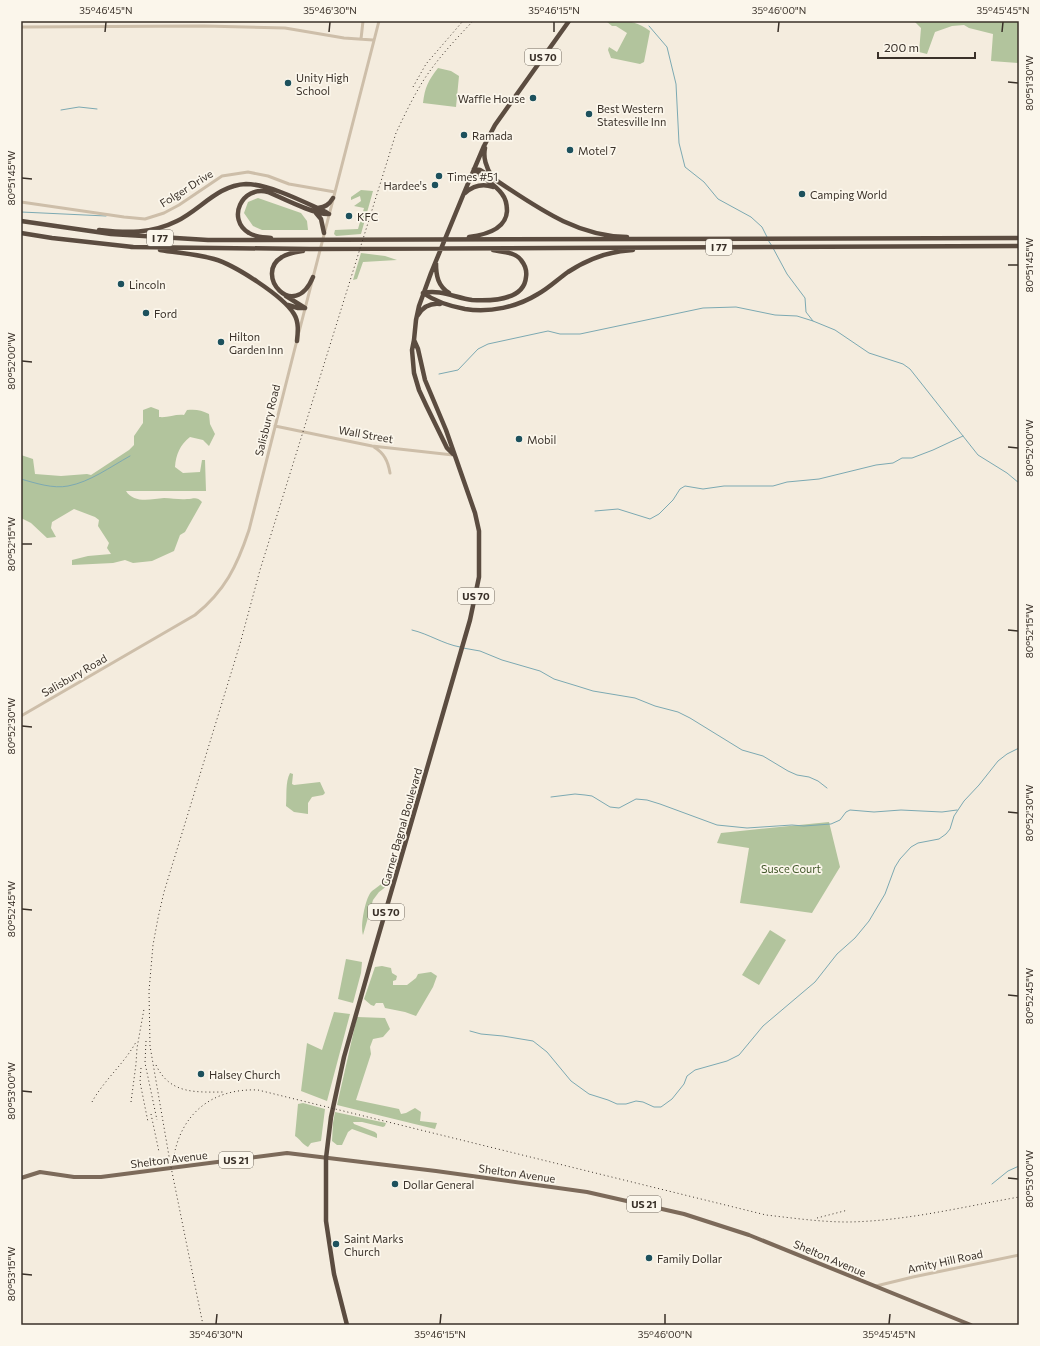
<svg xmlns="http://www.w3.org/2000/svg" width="1040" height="1346" viewBox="0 0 1040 1346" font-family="Commissioner,sans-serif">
	<rect width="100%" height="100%" fill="#f4ecde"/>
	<path fill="#b2c49d" d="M606,21C625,21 634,19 650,31L644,62L640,64L611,58L608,50L609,47L617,52L627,33L616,26H612Z
		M914,21H1019V63L991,61L993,34L969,28L964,25L952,26L935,32L927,54L919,52L921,28Z
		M438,68L451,71L459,76L456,107L423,103C425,87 428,81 438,68Z
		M361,190L373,191L361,234L336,236L334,234L335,230L358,229L364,208L354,206L361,201L360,196L351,200V197Z
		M258,198L301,213L307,221L308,230H262L253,226L244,213L248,202Z
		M361,253L385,256L397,260L363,262L357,279L353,280Z
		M151,407L159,410V417C168,418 175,414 184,415L187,410C195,409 202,410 209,414L210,424L215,434L209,446L203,440L190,437C180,445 176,454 175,467L183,473L200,472L202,460H205L206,491H126C134,504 152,499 164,498C172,498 180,500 187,499C193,499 197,496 202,502L185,532L180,535L174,551L152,561L133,563L125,560L113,563L72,565V560L88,556L111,554L107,548L109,543L98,526L99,520L95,517L74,509L52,522L51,528L56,537L47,538L31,523L21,518V455L33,459L35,474L61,476L87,474L91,475L129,450L134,445V436L143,423V410Z
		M290,773L293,774L292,784L294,785L320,782L325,793L323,795L312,797L308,803V814L294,812L286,806C287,795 285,783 290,773Z
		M829,822L840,867L812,913L740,903L749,848L717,843L721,833Z
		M396,854L387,886L379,892L373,900L363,935C360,927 365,899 371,892C375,888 382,885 385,879C389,872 391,863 393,855Z
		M770,930L786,940L759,985L742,975Z
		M346,959L362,962L361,973L353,1003L338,999Z
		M382,966L391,968L392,973L397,976L396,980L393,981V985H407L416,978L418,974L431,972L437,976L433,987L416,1016L405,1012L385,1008L383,1003H376L374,1006L371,1005L364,999L375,967Z
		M334,1012L350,1014L327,1101L301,1091L307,1043L322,1050Z
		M357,1017L385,1018L390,1029L383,1037L373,1039L370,1047L371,1054L356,1100L399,1109L401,1114L406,1113L415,1108L421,1112L420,1121L437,1123L435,1129L337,1105Z
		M303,1103L325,1109L321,1141L311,1143L308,1147C303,1145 300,1139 295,1136L298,1104Z
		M335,1112L386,1123L385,1126L383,1127L362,1122H353L354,1124L375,1132L377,1134V1138L352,1129L348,1132L342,1145H337L332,1141L333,1123Z"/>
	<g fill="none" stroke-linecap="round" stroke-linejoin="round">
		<path stroke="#7ca9b2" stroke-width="1" d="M649,26L667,47L676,84L679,143L685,167L704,182L718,199L751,217L762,227L767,237
			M61,110L79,107L97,109
			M21,212L106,216
			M768,240L772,246
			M773,248L787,274L805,298L806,312L813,321
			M439,374L458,370L478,349L488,344L548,331L560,334H580L703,308L736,307L775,315L797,316L813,321L835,330L869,353L903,364L910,369L978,455L1007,473L1019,483
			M21,479C35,483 53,489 68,486C90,482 110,467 130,456
			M595,511L618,509L650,519L659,514L673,500L680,489L685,486L703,489L724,486H773L787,482L819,479L876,465L893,463L902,458H912L933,450L963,436
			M412,630C429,634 443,644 460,647
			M463,648L480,651L502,660L540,671L554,679L577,686L593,691L635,698L655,706L678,712L690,718L742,750L763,756L788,771L797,775L809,777L818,781L827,788
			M551,797L575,794L585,795L592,796L610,807L619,808L636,799L647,800L660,804L717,825L747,828L792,825L804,826L831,824L840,820L846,812L850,810L874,812L901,810L942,812L957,810
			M470,1031L481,1034L503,1036L533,1041L547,1052L571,1081L589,1094L608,1100L617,1104H626L636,1101L643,1102L654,1107H661L672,1099L684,1084L687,1076L695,1070L727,1061L739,1055L763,1026L815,982L837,954L855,938L869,921L885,894L895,867L900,859L911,847L918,843L939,839L946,834L950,829L954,816L964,801L979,785L998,761L1007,754L1019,748
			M992,1184L1008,1171L1019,1166"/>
		<path stroke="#cdbea9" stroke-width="3" d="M21,27L204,26L285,28L344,38L373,40
			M361,39L363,21
			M21,202L124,217L145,219L164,213L179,205L222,176L248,172L268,176L289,184L335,192
			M299,332L379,21
			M275,426L372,446L453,455
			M374,447C384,453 388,461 390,473
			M21,716L195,615C225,591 237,566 249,530L297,340
			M876,1286L913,1277L1019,1255"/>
		<path stroke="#7c6a5a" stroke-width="4" d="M21,1178L40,1172L74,1177H101L287,1153L436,1171L587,1192L684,1214L749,1235L971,1325"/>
		<path stroke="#5b4c40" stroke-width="4.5" d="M485,148C483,157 486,168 492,176
			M474,169L480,170C527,199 569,236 627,237
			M465,193C473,186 482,183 493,187
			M318,208C325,207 329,205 333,198
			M316,213L321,219L324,233
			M21,221L111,234L208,240L1019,238
			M99,230C127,233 151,234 177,221C200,210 218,185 246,184C269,184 304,202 326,212L329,214
			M21,233L52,238L133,247
			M469,237C484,235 506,230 507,211C507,205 506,199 502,194C495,184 482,178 474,169
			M271,238C263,237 255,237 249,233C226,219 242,185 268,192C282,198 315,215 329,214
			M131,247L310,249L1019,246
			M160,250C178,253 197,254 214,259C235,265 283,296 294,314C299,322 298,332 297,341
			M303,251C296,252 288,253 282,257C253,274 294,323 313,277
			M436,263C436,276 438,286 449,293
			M423,293C436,302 449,306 465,309C490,313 517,307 538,294C549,288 558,279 568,272C588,259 609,251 633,250
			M423,293C440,289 456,298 472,300C490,301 524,301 526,277C527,271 525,265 521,260C515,252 502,252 493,250
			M286,296L305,308
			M288,305L298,308H304
			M418,315C423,307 431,303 440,304
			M453,454L447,448L426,405L419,390L414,373L412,350L414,340L416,320L419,306L431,273L464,193L484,146L495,125L569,21
			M347,1325L334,1274L326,1221V1158L331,1117L344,1057L372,958L470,620L479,577V531L475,513L446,430L425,380L418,349L414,340"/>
		<path stroke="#3a3129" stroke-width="1" stroke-dasharray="1 3" stroke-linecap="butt" d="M413,87L426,64L463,21
			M146,1041L145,1063L157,1120
			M156,1065C170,1095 197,1092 225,1092
			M141,1068L140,1082L148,1122
			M92,1102C104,1080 124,1064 136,1042
			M131,1102L136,1064L137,1048L144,1009
			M151,1114L159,1152
			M173,1162C179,1115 211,1088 258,1090L766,1215C793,1218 820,1222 848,1222C906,1221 962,1207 1019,1197
			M817,1218L848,1210
			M203,1325L170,1162L150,1046L149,991L153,945L158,918L164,892L240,644L260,570L396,133C405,114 414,95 425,78C439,57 456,39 473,21"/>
	</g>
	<path fill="none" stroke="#3a3129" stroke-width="1.5" d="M105,32L106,22M329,32L330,22M554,32V22M778,32L779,22M1002,32L1003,22M1008,82L1018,83M22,178L32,179M1008,265H1018M22,361L32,362M1008,447L1018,448M22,544H32M1008,630L1018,631M22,726L32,727M1008,812L1018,813M22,909L32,910M1008,995L1018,996M22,1091L32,1092M1008,1178L1018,1179M22,1274L32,1275M216,1324L217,1314M440,1324L441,1314M665,1324V1314M889,1324L890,1314"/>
	<g fill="#1d515d" stroke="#fbf6eb" stroke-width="1.5">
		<circle cx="288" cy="83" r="4"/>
		<circle cx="533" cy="98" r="4"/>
		<circle cx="589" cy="114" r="4"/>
		<circle cx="464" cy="135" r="4"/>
		<circle cx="570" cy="150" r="4"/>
		<circle cx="439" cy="176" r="4"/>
		<circle cx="435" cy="185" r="4"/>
		<circle cx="802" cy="194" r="4"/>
		<circle cx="349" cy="216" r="4"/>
		<circle cx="121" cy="284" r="4"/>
		<circle cx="146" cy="313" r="4"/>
		<circle cx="221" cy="342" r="4"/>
		<circle cx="519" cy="439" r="4"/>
		<circle cx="201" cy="1074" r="4"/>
		<circle cx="395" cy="1184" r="4"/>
		<circle cx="336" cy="1244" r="4"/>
		<circle cx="649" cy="1258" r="4"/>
	</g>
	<g text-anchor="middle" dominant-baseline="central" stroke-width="3.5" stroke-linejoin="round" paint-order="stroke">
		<g fill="#fbf6eb" stroke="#746c63" stroke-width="1">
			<rect x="525" y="49" width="36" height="16" rx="3"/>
			<rect x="147" y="230" width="26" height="16" rx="3"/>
			<rect x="706" y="239" width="26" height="16" rx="3"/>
			<rect x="458" y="588" width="36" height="16" rx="3"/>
			<rect x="368" y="904" width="36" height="16" rx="3"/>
			<rect x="219" y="1152" width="34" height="16" rx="3"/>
			<rect x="627" y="1196" width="34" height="16" rx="3"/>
		</g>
		<g font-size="10" font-weight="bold" fill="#3a3129">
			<text x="543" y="57">US 70</text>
			<text x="160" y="238">I 77</text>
			<text x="719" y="247">I 77</text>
			<text x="476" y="596">US 70</text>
			<text x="386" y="912">US 70</text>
			<text x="236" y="1160">US 21</text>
			<text x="644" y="1204">US 21</text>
		</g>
		<g font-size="11" fill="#3a3129" stroke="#fbf6eb" text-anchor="start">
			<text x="296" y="77">Unity High<tspan x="296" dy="13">School</tspan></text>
			<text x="525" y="98" text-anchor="end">Waffle House</text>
			<text x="597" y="108">Best Western<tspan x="597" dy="13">Statesville Inn</tspan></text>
			<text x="472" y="135">Ramada</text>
			<text x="578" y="150">Motel 7</text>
			<text x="447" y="176">Times #51</text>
			<text x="427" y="185" text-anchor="end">Hardee's</text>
			<text x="810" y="194">Camping World</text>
			<text x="357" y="216">KFC</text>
			<text x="129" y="284">Lincoln</text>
			<text x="154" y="313">Ford</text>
			<text x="229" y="336">Hilton<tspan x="229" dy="13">Garden Inn</tspan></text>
			<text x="527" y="439">Mobil</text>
			<text x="209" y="1074">Halsey Church</text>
			<text x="403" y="1184">Dollar General</text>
			<text x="344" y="1238">Saint Marks<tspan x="344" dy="13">Church</tspan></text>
			<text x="657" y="1258">Family Dollar</text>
		</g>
		<g font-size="11" fill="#3a3129" stroke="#fbf6eb">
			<text transform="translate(186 188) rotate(-32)">Folger Drive</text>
			<text transform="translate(267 420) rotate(-76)">Salisbury Road</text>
			<text transform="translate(366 434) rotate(10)">Wall Street</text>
			<text transform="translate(74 675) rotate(-30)">Salisbury Road</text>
			<text transform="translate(401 827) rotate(-74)">Garner Bagnal Boulevard</text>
			<text transform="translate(169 1159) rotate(-7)">Shelton Avenue</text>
			<text transform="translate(517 1173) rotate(8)">Shelton Avenue</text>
			<text transform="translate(830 1258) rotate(23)">Shelton Avenue</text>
			<text transform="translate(945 1261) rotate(-12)">Amity Hill Road</text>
		</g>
		<g font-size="11" fill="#43592c" stroke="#fbf6eb">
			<text x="791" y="868">Susce Court</text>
		</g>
	</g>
	<rect width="1040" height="1346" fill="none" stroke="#fbf6eb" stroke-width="44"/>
	<path d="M878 52v6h97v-6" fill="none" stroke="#3a3129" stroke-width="2"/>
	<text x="884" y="52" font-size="12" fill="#3a3129" stroke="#fbf6eb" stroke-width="3" paint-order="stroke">200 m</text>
	<rect x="22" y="22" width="996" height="1302" fill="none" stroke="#3a3129" stroke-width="1.5"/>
	<g font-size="10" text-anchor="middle" fill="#3a3129">
		<text x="106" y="14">35°46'45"N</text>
		<text x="330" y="14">35°46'30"N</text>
		<text x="554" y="14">35°46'15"N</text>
		<text x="779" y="14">35°46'00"N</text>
		<text x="1003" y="14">35°45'45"N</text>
		<text transform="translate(1029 83) rotate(-90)" y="4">80°51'30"W</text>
		<text transform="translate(11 178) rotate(-90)" y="4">80°51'45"W</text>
		<text transform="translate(1029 265) rotate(-90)" y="4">80°51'45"W</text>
		<text transform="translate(11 361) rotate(-90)" y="4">80°52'00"W</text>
		<text transform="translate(1029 448) rotate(-90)" y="4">80°52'00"W</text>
		<text transform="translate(11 544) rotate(-90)" y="4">80°52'15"W</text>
		<text transform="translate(1029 631) rotate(-90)" y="4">80°52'15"W</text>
		<text transform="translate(11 726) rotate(-90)" y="4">80°52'30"W</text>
		<text transform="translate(1029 813) rotate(-90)" y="4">80°52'30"W</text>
		<text transform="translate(11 909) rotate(-90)" y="4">80°52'45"W</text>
		<text transform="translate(1029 996) rotate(-90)" y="4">80°52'45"W</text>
		<text transform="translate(11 1091) rotate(-90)" y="4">80°53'00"W</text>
		<text transform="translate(1029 1179) rotate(-90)" y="4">80°53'00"W</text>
		<text transform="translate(11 1274) rotate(-90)" y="4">80°53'15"W</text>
		<text x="216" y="1338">35°46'30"N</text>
		<text x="440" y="1338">35°46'15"N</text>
		<text x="665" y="1338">35°46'00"N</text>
		<text x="889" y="1338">35°45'45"N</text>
	</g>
</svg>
